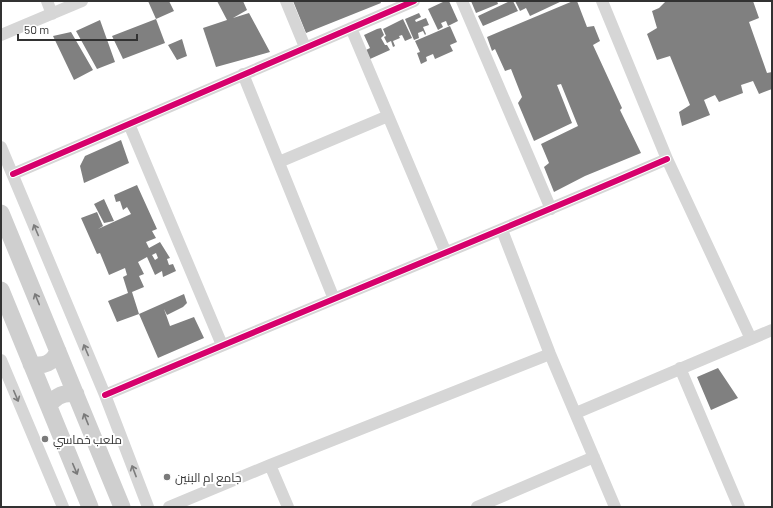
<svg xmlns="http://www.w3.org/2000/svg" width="773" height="508" viewBox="0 0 773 508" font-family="Barlow,Cairo,sans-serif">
	<rect width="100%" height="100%" fill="#fff"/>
	<path fill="#808080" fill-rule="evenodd" d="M148,1H169L174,11L156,19Z
		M217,1H243L247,10L233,18L249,13L270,52L216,67L203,28L227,20Z
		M293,1H380L381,3L306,33Z
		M445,1H449L458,21L448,26L446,21L441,23L443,27L438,30L428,9Z
		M471,1H497L498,4L476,13Z
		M510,1H513L518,11L483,26L478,16Z
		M515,1H562L530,16L526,8L520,11Z
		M573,1H577L587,27L594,26L600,41L593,45L622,108L620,110L641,153L585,176L554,192L544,167L549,163L541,144L578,126L561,84L557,85L572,123L534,141L518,103L522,97L511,69L505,71L495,49L492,51L487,37Z
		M666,1H753L759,18L749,22L767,73L772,72V89L759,94L753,81L741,85L743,93L719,102L715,95L704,100L710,115L682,126L679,112L690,105L670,56L657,60L647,34L657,28L652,11L659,8Z
		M419,13L421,17L415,20L416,22L426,18L429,25L423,27L426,34L425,35L423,31L418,33L419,38L414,40L405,19Z
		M156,19L165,43L123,59L112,36Z
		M403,19L412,38L405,41L402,35L399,36L400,38L393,41L395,46L393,47L391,41L387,43L384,37L386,36L383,29Z
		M100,20L115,62L97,69L76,31Z
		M450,26L457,42L450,45L453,51L435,59L433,54L426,57L427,61L421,64L417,53L420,52L415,41Z
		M381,28L384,35L381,38L385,45H387L390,50L370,59L366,50L370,48L364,35L377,29Z
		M71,32L93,70L74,80L53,36Z
		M182,39L187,56L177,60L168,45Z
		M121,140L129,163L84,183L80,166L85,156Z
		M137,185L157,229L152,231L156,238L146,242L149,248L160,242L170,258L167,259L169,265L173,264L176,271L163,277L162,271L155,275L147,257L138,262L144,274L139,276L144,287L132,292L139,314L117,322L108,301L128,293L123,277L127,275L125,268L109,275L100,253L97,254L81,218L97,212L103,226L98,229L131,214L127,207L123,210L120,201L116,202L114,195ZM156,253L158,258L155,260L152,255Z
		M104,199L114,221L104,223L94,204Z
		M184,294L187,303L183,307L167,315L164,309L170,326L194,317L204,338L158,358L139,314Z
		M718,368L738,398L711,410L697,377Z"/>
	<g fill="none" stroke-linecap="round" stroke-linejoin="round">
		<path stroke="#d6d6d6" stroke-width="12" d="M47,1L52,14
			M286,1L305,47
			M462,1L551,209
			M602,1L667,159L751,339
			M351,28L446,253
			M1,35L82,1
			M243,74L334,299
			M129,124L222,345
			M1,147L105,395L148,507
			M279,162L388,116
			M13,174L414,1
			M502,230L550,354L615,507
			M1,360L63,507
			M680,368L739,507
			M105,395C292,315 480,240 667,159
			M576,413L772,330
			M270,465L288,507
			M169,507L270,465L550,354
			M477,507L594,457"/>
		<path stroke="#cfcfcf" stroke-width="17" d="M1,213L122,507
			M1,290L90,507
			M31,364C44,367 53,363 58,351
			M49,406C55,396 64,392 76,394"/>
		<defs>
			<path id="cycleway" d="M13,174L414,1
				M105,395C292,315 480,240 667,159"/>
		</defs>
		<use href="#cycleway" stroke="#fff" stroke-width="8"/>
		<use href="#cycleway" stroke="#d6006c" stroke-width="6"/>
	</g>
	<defs><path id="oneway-shaft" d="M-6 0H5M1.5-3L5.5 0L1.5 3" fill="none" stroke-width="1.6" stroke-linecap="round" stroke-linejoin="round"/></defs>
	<g stroke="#7c7c7c">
		<use href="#oneway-shaft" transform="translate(36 230) rotate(-113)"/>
		<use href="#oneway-shaft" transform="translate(86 350) rotate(-113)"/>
		<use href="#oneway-shaft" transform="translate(16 396) rotate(67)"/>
		<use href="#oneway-shaft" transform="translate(134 471) rotate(-111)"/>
	</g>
	<g stroke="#797979">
		<use href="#oneway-shaft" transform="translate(37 299) rotate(-112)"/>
		<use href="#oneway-shaft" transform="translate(86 419) rotate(-112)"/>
		<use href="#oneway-shaft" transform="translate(75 469) rotate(67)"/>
	</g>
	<g fill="#7a7a7a" stroke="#fff" stroke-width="1.5">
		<circle cx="45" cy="439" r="4"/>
		<circle cx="167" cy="477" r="4"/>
	</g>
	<g text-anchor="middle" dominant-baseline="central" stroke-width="4" stroke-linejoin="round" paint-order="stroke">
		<g font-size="12" fill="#323232" stroke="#fff" text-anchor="start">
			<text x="53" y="439">ملعب خماسي</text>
			<text x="175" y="477">جامع ام البنين</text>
		</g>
	</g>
	<rect width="773" height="508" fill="none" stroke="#323232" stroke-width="4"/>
	<path d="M18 34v6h119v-6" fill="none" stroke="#323232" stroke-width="2"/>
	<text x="24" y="34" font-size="12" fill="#323232" stroke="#ffffff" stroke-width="3" paint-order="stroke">50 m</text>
</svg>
